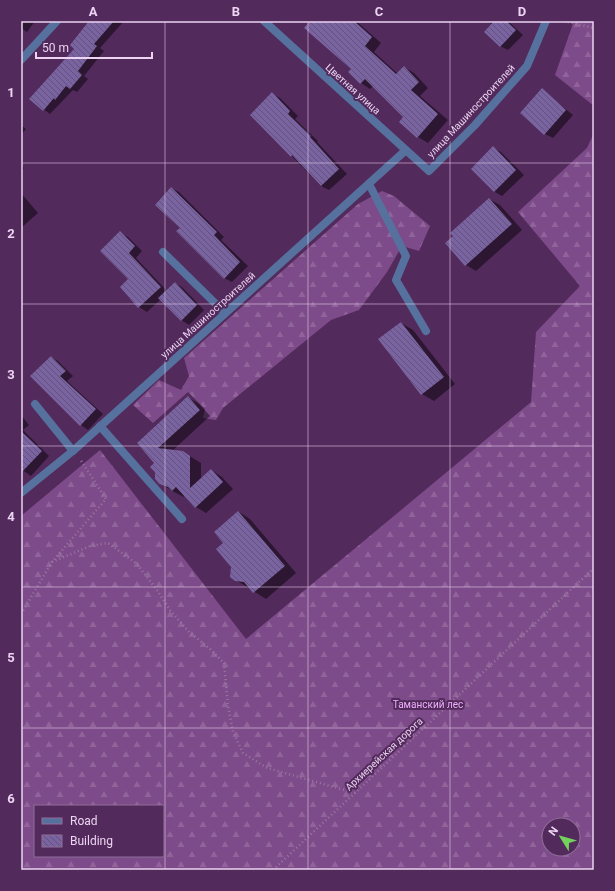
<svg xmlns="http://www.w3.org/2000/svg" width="615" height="891" viewBox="0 0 615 891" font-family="Roboto,sans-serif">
	<defs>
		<pattern id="forest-firs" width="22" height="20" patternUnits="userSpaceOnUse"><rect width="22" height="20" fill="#7d4b89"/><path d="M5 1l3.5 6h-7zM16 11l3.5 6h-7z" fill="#90649a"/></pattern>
		<pattern id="building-back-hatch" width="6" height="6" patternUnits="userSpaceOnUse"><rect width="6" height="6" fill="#7a63a1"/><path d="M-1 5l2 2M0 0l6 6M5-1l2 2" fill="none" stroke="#635379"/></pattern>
	</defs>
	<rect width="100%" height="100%" fill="#532a5c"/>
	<path fill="url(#forest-firs)" fill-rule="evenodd" d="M574,21H594V106L555,75Z
		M594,133V870H21V516L100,450L246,639L531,402L536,332L580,286L518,212L587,148ZM35,806H163V856H35ZM549,825H573V849H549Z
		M382,191L394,196L430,226L419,251L402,246L387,272L359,310L331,320L223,408L216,420L203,418L205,409L188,392L153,423L133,405L159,380L181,390L189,376L184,358L358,204Z"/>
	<path fill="#0007" d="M21,21H35L27,32L21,28Z
		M92,21H124L100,48L104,51L84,76L88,79L77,92L73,90L50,114L30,99L76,48Z
		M311,21H356L381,43L374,52L398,74L404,67L414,73L428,88L420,96L448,120L428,143L418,137L401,122L405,117L373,86L370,89L361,83L352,69Z
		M488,21H508L523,35L508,50L500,46L492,25Z
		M542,90L573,115L553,138L545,134Z
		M272,94L280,98L298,116L295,119L318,141L317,142L347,174L329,190L321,186L251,115Z
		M21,125L26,129L21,135Z
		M493,148L501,152L524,175L502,196L495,192L472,169Z
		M21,166L24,168L21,171Z
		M171,188L179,192L224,237L221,240L248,266L232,282L224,278L182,228Z
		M21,193L38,213L21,228Z
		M489,199L500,205L522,230L476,271L466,265Z
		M120,233L128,237L142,251L136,258L167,291L175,283L182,287L204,310L189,325L181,320L161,299L147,312L139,307L121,287L129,279Z
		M401,323L413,330L455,384L434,401L422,394Z
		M51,357L58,361L73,376L67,381L103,414L88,430L81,425Z
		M188,397L199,404L210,416L172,451L183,452L201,463V480L211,470L222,477L233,489L206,513L196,507L185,495L184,497L174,492L158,482L156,463L138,443Z
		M21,415L29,425L23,430L49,456L31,476L21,469Z
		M239,512L250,519L296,573L266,599L236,580L232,567Z"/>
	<path fill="url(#building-back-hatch)" d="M89,21H114L94,44L97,46L78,71L82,75L70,89L66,86L55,100L54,98L43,111L29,99L74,49L70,45Z
		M310,21H354L372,37L365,46L396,74L404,66L419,82L411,90L438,114L417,138L399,122L403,117L365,79L360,84L348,72L351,69L304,28Z
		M494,21H506L516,30L500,47L484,32Z
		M542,88L566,110L544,135L520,113Z
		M272,92L290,111L288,114L311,136L310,137L339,169L321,186L292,155L291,157L250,115Z
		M493,146L516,170L494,192L471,169Z
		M171,187L217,232L214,235L240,262L224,279L176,231L180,228L155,205Z
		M489,198L512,224L465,266L445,243L453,236L450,233Z
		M120,231L135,246L129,253L161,287L138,308L120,287L128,279L100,251Z
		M175,282L197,305L181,321L158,298Z
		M401,322L444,377L421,395L378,339Z
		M51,356L66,371L60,376L96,409L80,426L30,376Z
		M188,396L200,410L158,448L183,451L190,456V488L211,469L223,482L195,508L176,487L172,491L168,487L159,484L155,479V472L150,467L154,463L137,443Z
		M21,431L42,451L21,473Z
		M238,511L285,566L253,593L244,582L235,581L230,577L231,567L216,549L223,543L214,532Z"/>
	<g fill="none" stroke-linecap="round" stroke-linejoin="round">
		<path stroke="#9977a0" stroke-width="2.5" stroke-dasharray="1 3" stroke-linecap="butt" d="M564,21L594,28
			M52,562L90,546L108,543L137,564L157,590L170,610L189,632L209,648L224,663L228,706L233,732L243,753L267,768L355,793
			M21,614L52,562L106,499L80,459
			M273,870L594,568"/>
		<path stroke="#56719d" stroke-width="8" d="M369,184L406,256L396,280L426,331
			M163,252L225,313
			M35,404L73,451
			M100,426L182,519"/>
		<path stroke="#56719d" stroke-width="8" d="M264,21L429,171L475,125L527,66L546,21
			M21,60L57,21
			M21,493L74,450L406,150"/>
	</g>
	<path fill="none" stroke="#ecd4f2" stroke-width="1" stroke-opacity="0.55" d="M165,21V870M308,21V870M450,21V870M21,163H594M21,304H594M21,446H594M21,587H594M21,728H594"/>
	<g text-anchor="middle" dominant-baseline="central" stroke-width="4" stroke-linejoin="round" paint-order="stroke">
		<g font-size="10" fill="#ecd4f2" stroke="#532a5c">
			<text transform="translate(353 89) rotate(42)">Цветная улица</text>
			<text transform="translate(471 111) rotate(-47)">улица Машиностроителей</text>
			<text transform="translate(208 315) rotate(-42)">улица Машиностроителей</text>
			<text transform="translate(384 754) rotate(-43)">Архиерейская дорога</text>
		</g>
		<g font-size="10" fill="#ecb0fa" stroke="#532a5c">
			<text x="428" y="704">Таманский лес</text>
		</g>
	</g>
	<rect width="615" height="891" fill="none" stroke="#532a5c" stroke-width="44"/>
	<rect x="34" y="805" width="130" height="52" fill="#532a5c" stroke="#906e98"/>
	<rect x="42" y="818" width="20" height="6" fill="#56719d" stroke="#906e98"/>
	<text x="70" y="825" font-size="12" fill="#ecd4f2">Road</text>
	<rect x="42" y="835" width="20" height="12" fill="url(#building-back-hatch)" stroke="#906e98"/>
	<text x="70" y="845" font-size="12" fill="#ecd4f2">Building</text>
	<g transform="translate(561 837) rotate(307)"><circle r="19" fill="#532a5c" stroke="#906e98"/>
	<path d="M0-3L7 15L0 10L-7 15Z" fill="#73d25c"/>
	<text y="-6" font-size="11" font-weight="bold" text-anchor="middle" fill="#ecd4f2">N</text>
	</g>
	<path d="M36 52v6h116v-6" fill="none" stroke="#ecd4f2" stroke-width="2"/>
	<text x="42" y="52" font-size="12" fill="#ecd4f2" stroke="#532a5c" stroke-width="3" paint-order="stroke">50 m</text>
	<rect x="22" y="22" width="571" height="847" fill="none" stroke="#ecd4f2" stroke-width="1.5"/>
	<g font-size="13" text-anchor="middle" font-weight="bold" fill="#ecd4f2">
		<text x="93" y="16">A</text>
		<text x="236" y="16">B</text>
		<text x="379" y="16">C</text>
		<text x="522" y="16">D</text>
		<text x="11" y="97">1</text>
		<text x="11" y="238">2</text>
		<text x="11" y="379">3</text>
		<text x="11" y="521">4</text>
		<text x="11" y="662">5</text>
		<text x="11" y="803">6</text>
	</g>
</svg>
